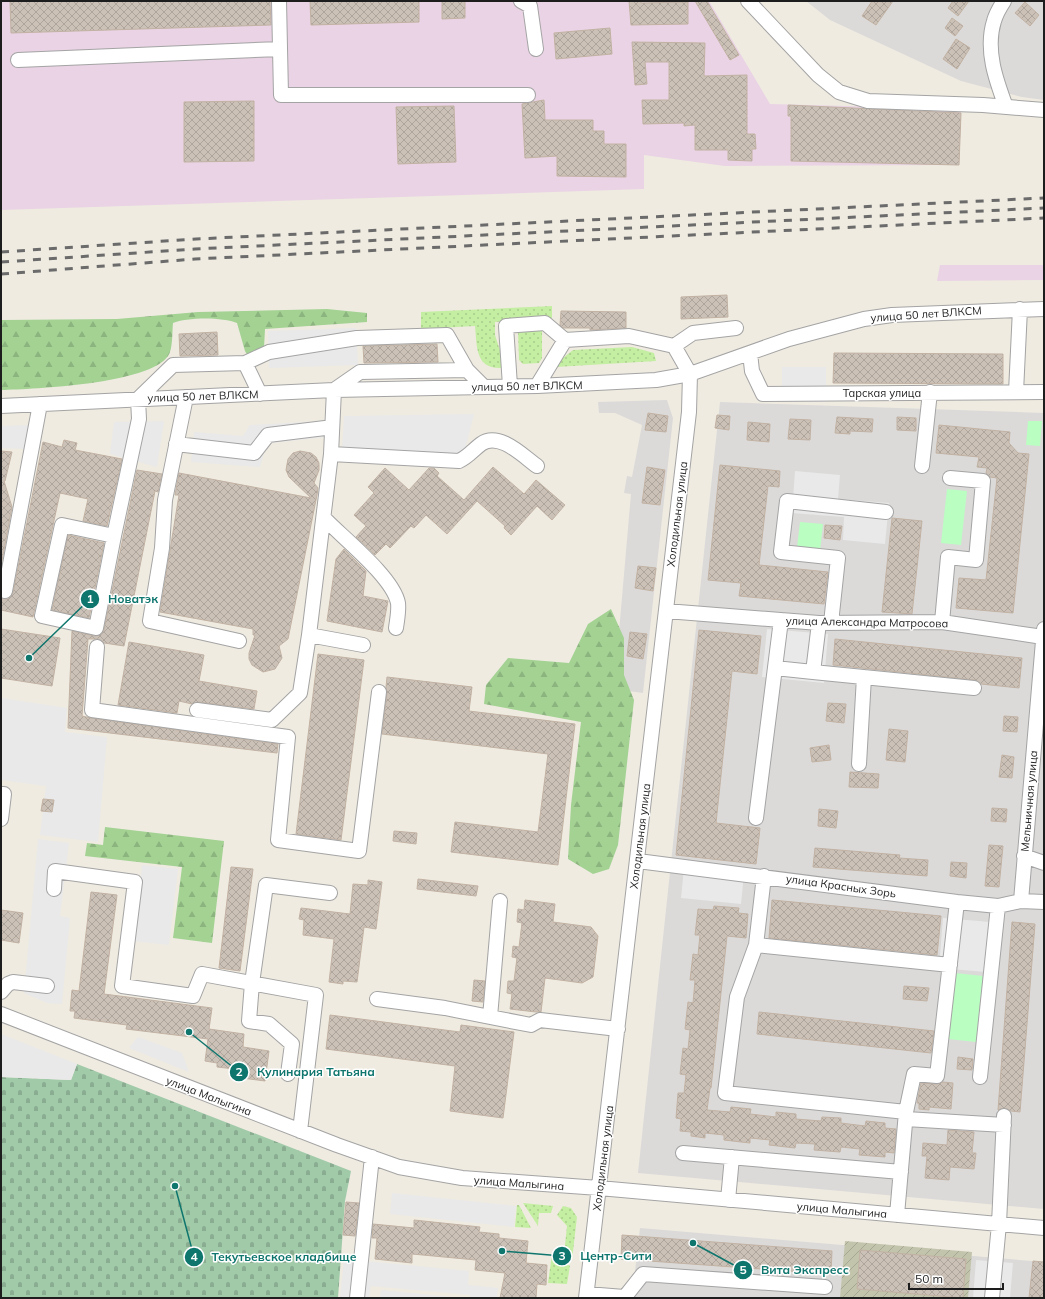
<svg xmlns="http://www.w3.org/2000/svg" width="1045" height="1299" viewBox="0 0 1045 1299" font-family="Mulish,sans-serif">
	<defs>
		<pattern id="construction-furrows" width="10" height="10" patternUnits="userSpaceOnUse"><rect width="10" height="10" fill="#c3c4ac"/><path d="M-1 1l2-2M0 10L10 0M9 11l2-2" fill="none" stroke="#a7a894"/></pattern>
		<pattern id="grass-dots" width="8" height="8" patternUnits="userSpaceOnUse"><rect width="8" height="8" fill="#c4eea2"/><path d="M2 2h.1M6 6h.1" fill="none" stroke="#a8cc8b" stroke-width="1.8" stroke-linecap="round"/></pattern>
		<pattern id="forest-firs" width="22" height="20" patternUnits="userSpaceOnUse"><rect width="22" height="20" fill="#a3d293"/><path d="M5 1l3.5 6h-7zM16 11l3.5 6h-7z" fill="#8cb47e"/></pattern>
		<pattern id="cemetery-stones" width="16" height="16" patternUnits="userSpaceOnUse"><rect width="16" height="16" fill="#a1caa9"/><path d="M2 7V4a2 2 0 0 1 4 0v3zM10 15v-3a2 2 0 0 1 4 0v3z" fill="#8aad91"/></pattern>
		<pattern id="building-cross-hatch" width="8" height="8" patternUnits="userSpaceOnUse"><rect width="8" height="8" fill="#cbc1b7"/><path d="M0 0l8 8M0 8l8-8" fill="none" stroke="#aea59d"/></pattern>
	</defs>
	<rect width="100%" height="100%" fill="#efebe1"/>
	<path fill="#dbdad9" d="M806,1H1044V100L1022,97L961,81L830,20Z
		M667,400L673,418L643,693L614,689L631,494L624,493L627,476L632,477L642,425L615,413H599L598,402Z
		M720,402L1044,413V1209L638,1173Z
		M640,1228L1044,1262V1298H632Z"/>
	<path fill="#e9d3e4" d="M1,1H709L770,104L961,109L959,165L725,166L644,155V189L1,210Z
		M940,265H1044V280L937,281Z"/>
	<path fill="url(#construction-furrows)" d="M845,1241L972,1252L968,1298H840Z"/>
	<path fill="url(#grass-dots)" d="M552,306V318L495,322V335L504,363L501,368C475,369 477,346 475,326L421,329V312Z
		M518,330H542V358L539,363L523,364L519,360Z
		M632,347L654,353L656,361L556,367L558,362L573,350Z
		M523,1203L553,1206L551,1213H539L538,1226Z
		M517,1205H519L531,1228L515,1227Z
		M563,1206L571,1208L577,1217L572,1260L564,1255L567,1226L557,1215Z
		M552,1254L570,1266L567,1284L548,1283Z"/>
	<path fill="url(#forest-firs)" d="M327,309L367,313V322L265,329L264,348L249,358L245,351L237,323C223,317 187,317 173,323C172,332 173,349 168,356C149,384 34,389 1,390V320L117,319L198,312Z
		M611,609L624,638V675L634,700L618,845L609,869L593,874L568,859L571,805L581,722L484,704L486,685L508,658L569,663L588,624Z
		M105,827L224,841L212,943L173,938L182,867L85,856L87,843L103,845Z"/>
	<path fill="url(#cemetery-stones)" d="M77,1064L351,1171L345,1201L338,1298H1V1077L71,1080Z"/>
	<path fill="#bafec2" d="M1028,421H1042L1040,446L1026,445Z
		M947,489L967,491L961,545L941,543Z
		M800,522L823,524L820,551L797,548Z
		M955,973L983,976L976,1042L948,1039Z"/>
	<path fill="#e9e9e9" d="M356,328L358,365L269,368L268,331Z
		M782,367H826V402H782Z
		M474,414L464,454L342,451L344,416Z
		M164,421L157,467L110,454L114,422Z
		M326,421V437L272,443L265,450L260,467L191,462L194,432L243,436L250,425Z
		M30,425L26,449L1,448V426Z
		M795,471L840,475L838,499L889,503L885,544L843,540L844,517L792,513Z
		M767,629L828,634L824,683L762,677Z
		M1,698L67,708L65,732L107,737L98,842L40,835L46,786L1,780Z
		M38,839L69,843L60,916L70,918L62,1004L47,1003L24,993Z
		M142,865L178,869L169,945L133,941Z
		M684,868L744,874L741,904L681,898Z
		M943,918L1002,923L998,973L939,968Z
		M1,1034L77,1064L71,1080L1,1077Z
		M138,1037L182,1053L189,1072L129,1048Z
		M392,1193L516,1206L514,1227L390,1214Z
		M344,1259L469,1271L468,1285L498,1288L497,1298H470V1295L371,1286L369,1298H340Z
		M976,1260L1013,1263L1010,1298H973Z
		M381,1290L462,1298H380Z"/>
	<path fill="url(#building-cross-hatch)" stroke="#c2b2a3" d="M10,1H270L271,25L11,33Z
		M310,1H419V22L311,25Z
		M442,1H465V18L442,19Z
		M629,1H641V3L688,2V24L631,25Z
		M695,1H707L739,55L730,60Z
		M872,1H893L876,25L862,16Z
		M953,1H969L958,16L948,8Z
		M1025,2L1039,15L1030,26L1015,13Z
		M952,18L963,26L955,36L945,28Z
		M610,28L612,54L556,59L554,33Z
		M956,39L970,48L957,69L943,59Z
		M632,42L705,43L704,76L747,75V134H755L756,149H752V161L728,160V150H695V125L684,126V123L643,124L642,100H669V62H645L647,84L635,85Z
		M544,100L545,120H593V131H604V144H626V177L557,176V156L525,158L522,104Z
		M254,101V161L184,162V102Z
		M788,105L961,113L959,165L791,161V116H788Z
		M454,106L456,162L398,164L396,107Z
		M727,295L728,317L681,319V297Z
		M561,311L626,312V328L590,330V328H563L560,325Z
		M217,332L218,355L180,356L179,334Z
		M437,344L438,362L364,363L363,346Z
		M834,353L1003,354V384L833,383Z
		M648,413L668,416L666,432L645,430Z
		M717,415L730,416L729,430L715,428Z
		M837,417L873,419L872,432L850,431V434L835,433Z
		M897,417L916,418V431L897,430Z
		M790,419L811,420L810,440L788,439Z
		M748,422L770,424L769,442L747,440Z
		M939,425L1010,432L1009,443L1018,453L1029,454L1013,613L956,608L959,578L986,580L997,478L990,477L986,473L987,468L977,467L979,457L936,453Z
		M64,440L77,443L75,450L122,459L107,526L83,521L88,499L60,493L33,617L1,610V598L8,599L13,593L43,442L62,447Z
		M1,451L12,452L5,481H4L12,507L1,566Z
		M300,451L311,453L316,457L319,463V470L314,483L318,488L317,495L288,639L279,646L282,658L275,669L263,672L252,665L249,659V653L255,635H253V629L160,612L179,495H175L179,473L311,498L289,477L286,470L288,459L293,453Z
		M720,465L780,471L779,487L768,486L759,565L828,572L824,604L739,596L741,583L708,580Z
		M493,467L524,494L536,480L565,505L552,520L537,506L511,535L504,528L505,526L477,501L447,534L426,515L414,528L411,526L390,548L386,544L375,555L356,537L366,526L354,515L374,493L368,487L385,468L409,490L429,468H434L439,473L437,476L464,500Z
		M647,467L665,470L660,505L642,503Z
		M137,470L162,474L158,492L155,491L124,646L104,643L98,639H88L82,716L91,718L278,744L277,753L68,728L72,631L95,636L102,634L104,630Z
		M892,518L922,521L912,614L882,612Z
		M825,525L842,526L840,540L824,538Z
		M68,535L104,543L89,618L52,610Z
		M344,549L366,571L363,596L388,601L382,632L327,621L336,559Z
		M638,566L656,568L653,591L635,588Z
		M1,629L60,638L52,686L1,678Z
		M699,630L761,636L757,674L732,671L716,823L760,828L756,864L676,855Z
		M630,632L647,634L643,659L627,656Z
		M835,639L1022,658L1019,688L981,684L975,680L833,665Z
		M129,642L204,655L199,681L257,691L254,709L198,702L192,704L179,701L177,713L118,705Z
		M318,654L364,660L341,840L296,834Z
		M387,677L472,687L469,711L575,724L558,865L451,852L455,822L538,832L548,754L382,734L387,693L386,687Z
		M828,703L846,704L844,723L826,721Z
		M1004,716L1018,717L1017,732L1003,731Z
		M889,729L908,731L905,762L886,760Z
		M829,745L831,760L812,762L810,748Z
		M1002,755L1014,757L1012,778L999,777Z
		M850,772L879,774L878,788L849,787Z
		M43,799L54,800L52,812L41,811Z
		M992,808L1007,809L1006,822L991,821Z
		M819,809L838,811L836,828L818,826Z
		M394,831L417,833L416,844L393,841Z
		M989,845L1003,846L999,887L985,886Z
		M815,848L900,855L899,858L928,860L927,876L813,867Z
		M951,862L967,863L966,878L950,876Z
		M231,867L253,869L240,971L219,968Z
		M418,879L478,886L476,896L417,889Z
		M368,880L382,882L376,929L364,927L357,982L343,981V984L329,982L334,939L303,935L304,920L299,919L301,908L350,914L353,884L368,885Z
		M91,892L117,895L104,994L212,1008L209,1029L244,1034L243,1047L269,1051L265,1081L234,1077L235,1069L217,1067V1063L205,1061L208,1039L126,1029L127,1025L74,1018L75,1011H70L72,990L79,991Z
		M525,900L555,904L553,922L591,927L598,936L593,977L582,983L545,978L541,1012H536L510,1009L512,994L507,993L508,981H514L517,958L512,957L513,946L519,947L522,923L517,922L518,909L524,910Z
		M772,900L941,916L937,955L769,938Z
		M714,906L739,908L738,913L748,914L746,938L727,936L711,1088H710L707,1110L730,1112L731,1107L751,1109L750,1114L776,1117V1112L796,1114V1119L821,1121L822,1117L841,1118V1123L865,1126L866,1121L885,1123V1128L896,1129L894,1153L885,1152V1157L859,1155L860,1149L841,1147L840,1152L814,1150L815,1144L796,1143L795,1148L769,1145L770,1140L750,1138V1143L724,1140V1135L705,1133V1138L691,1136V1132L680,1131L681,1119L676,1118L678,1093H684L686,1075L680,1074L683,1048L688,1049L690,1030L685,1029L688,1002L693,1003L694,992L695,980H690L693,954L698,955L700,935H695L698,909L713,910Z
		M1,910L23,913L19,943L1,940Z
		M1012,922L1035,924L1020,1112L1011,1111L1005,1108L998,1110Z
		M474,980L485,981L483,1002L472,1001Z
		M904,986L929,988L927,1001L903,999Z
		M759,1012L934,1031L931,1053L757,1034Z
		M330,1015L460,1032L461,1025L514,1032L503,1118L450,1111L455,1066L326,1049Z
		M958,1057L973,1059L972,1070L957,1069Z
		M943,1082L953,1083L951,1109L929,1107V1110L919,1109V1103H917L921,1083L937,1084Z
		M948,1130L974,1132L972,1153H976L974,1169L950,1167L949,1180L925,1178L927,1156H922L923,1143L947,1145Z
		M346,1202L359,1203L355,1236L343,1235Z
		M414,1220L480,1227L479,1232L499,1234V1238L528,1241L526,1263L547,1265L546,1285L537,1284L536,1298H500L505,1273L475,1270L476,1260L412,1254V1263L375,1259L377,1238H372L373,1224L414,1228Z
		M622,1235L832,1251L831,1274L621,1259Z
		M860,1250L966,1259L963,1298L857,1289Z
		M1033,1261L1044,1262V1298H1029Z"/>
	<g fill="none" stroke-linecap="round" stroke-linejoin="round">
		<defs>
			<path id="minor" d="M279,1L281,95H528
				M521,1L530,6L536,49
				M748,1L818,75L839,92L868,101L983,105L1044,110
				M1004,1C1000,7 996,14 994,21C985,50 996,80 1006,107
				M18,60L280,49
				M674,346L693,333L736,328
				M750,353L752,371L763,394L1044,392
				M245,363L260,394
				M510,386L506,326L545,323L565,340
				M537,386L565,340L629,336L674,346L690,374
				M334,390L331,454L309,635L363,645
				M334,390L360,372L467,370
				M1016,392L1020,309
				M186,397L165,500L162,548L150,621L239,641
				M1,406L334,390L537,386L656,380L690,374L789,339L864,319L892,315L1044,309
				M176,444L254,453L268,435L325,428
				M331,454L459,461C468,457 473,450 481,444C499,431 523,456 537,466
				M922,466L930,392
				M324,518C343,538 393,577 398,603C399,611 397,620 396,628
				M114,536L62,525L42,616L96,628L114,536L139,419L138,399L173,365L245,363L269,352L357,338L447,335L467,370L484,387
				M5,591L40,404
				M666,611L819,623L942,622L1043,637
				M942,622L948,557L976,560L983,481L950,478
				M819,623L813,672L974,688
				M831,623L838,558L781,552L787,501L886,512
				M97,647L92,710L288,737L278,840L359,851L379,692
				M775,668L813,672
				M197,710L272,720L300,693L309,635
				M859,764L864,677
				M1,794H4L1,819
				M756,818L781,620
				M1024,856L1044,863
				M638,861L957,902L998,906L1021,901L1044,902
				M764,876L756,945L737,997L725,1093L906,1112L897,1215
				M54,889L55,871L135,882L122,986L193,996L202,974L316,995L300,1131
				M500,901L490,1017L531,1025L540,1020L618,1029
				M1021,901L1044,629
				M756,945L950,965
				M1,992L8,984L13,982L47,986
				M377,999L445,1008L490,1017
				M1,1014L337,1145L399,1167L462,1178L599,1188L1044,1228
				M288,1074L292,1044L269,1024L249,1021L252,983L266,885L330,893
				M980,1077L998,906
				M906,1112L914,1074L937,1076L957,902
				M906,1119L1004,1125
				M683,1153L901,1172
				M728,1200L732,1157
				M587,1294L624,1297
				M357,1298L372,1157
				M586,1298L689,412L690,374
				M624,1298L643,1274L825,1287
				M992,1298L999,1224L1004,1116"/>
		</defs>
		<use href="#minor" stroke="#a4a4a4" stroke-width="16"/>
		<use href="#minor" stroke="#fff" stroke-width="14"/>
		<path stroke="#6b6b6b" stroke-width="3" stroke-dasharray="8 8" stroke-linecap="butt" d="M1,252L196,239L1044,198
			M1,262L195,249L1044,208
			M1,274L195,259L1044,218"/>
	</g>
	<g text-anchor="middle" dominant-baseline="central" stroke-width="3" stroke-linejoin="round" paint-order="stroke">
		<g font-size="11" fill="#1d1d1d" stroke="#fff">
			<text transform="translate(926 314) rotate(-4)">улица 50 лет ВЛКСМ</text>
			<text transform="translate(527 386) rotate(-1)">улица 50 лет ВЛКСМ</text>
			<text x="882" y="393">Тарская улица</text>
			<text transform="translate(203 396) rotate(-2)">улица 50 лет ВЛКСМ</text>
			<text transform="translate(677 514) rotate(-83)">Холодильная улица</text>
			<text transform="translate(867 622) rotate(1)">улица Александра Матросова</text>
			<text transform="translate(1029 801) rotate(-85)">Мельничная улица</text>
			<text transform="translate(640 836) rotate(-83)">Холодильная улица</text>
			<text transform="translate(841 886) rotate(8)">улица Красных Зорь</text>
			<text transform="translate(209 1096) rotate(21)">улица Малыгина</text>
			<text transform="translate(603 1158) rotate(-83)">Холодильная улица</text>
			<text transform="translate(519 1183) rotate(4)">улица Малыгина</text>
			<text transform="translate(842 1210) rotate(5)">улица Малыгина</text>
		</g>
	</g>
	<path fill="none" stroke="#0f766e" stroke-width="1.5" d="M29 658L90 599M189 1032L239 1072M502 1251L562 1256M175 1186L194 1257M693 1243L743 1270"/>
	<g fill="#0f766e" stroke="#fff" stroke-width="1.5">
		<circle cx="29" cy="658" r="4"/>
		<circle cx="189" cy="1032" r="4"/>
		<circle cx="502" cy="1251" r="4"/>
		<circle cx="175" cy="1186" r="4"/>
		<circle cx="693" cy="1243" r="4"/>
		<circle cx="90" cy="599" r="10"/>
		<circle cx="239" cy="1072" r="10"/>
		<circle cx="562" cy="1256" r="10"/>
		<circle cx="194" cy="1257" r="10"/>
		<circle cx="743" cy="1270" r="10"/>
	</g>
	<g font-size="12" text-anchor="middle" font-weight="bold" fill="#fff">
		<text x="90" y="603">1</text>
		<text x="239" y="1076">2</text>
		<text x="562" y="1260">3</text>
		<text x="194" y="1261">4</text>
		<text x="743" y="1274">5</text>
	</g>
	<g font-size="12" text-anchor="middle" font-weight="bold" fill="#0f766e" stroke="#fff" stroke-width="3" stroke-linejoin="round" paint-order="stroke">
		<text x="133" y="603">Новатэк</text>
		<text x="316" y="1076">Кулинария Татьяна</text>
		<text x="616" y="1260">Центр-Сити</text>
		<text x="284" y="1261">Текутьевское кладбище</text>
		<text x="805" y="1274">Вита Экспресс</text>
	</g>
	<rect width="1045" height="1299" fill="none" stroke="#1d1d1d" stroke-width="4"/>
	<path d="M909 1283v6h94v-6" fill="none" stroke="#1d1d1d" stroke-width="2"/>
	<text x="915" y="1283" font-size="12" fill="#1d1d1d" stroke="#ffffff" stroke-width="3" paint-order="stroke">50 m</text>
</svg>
